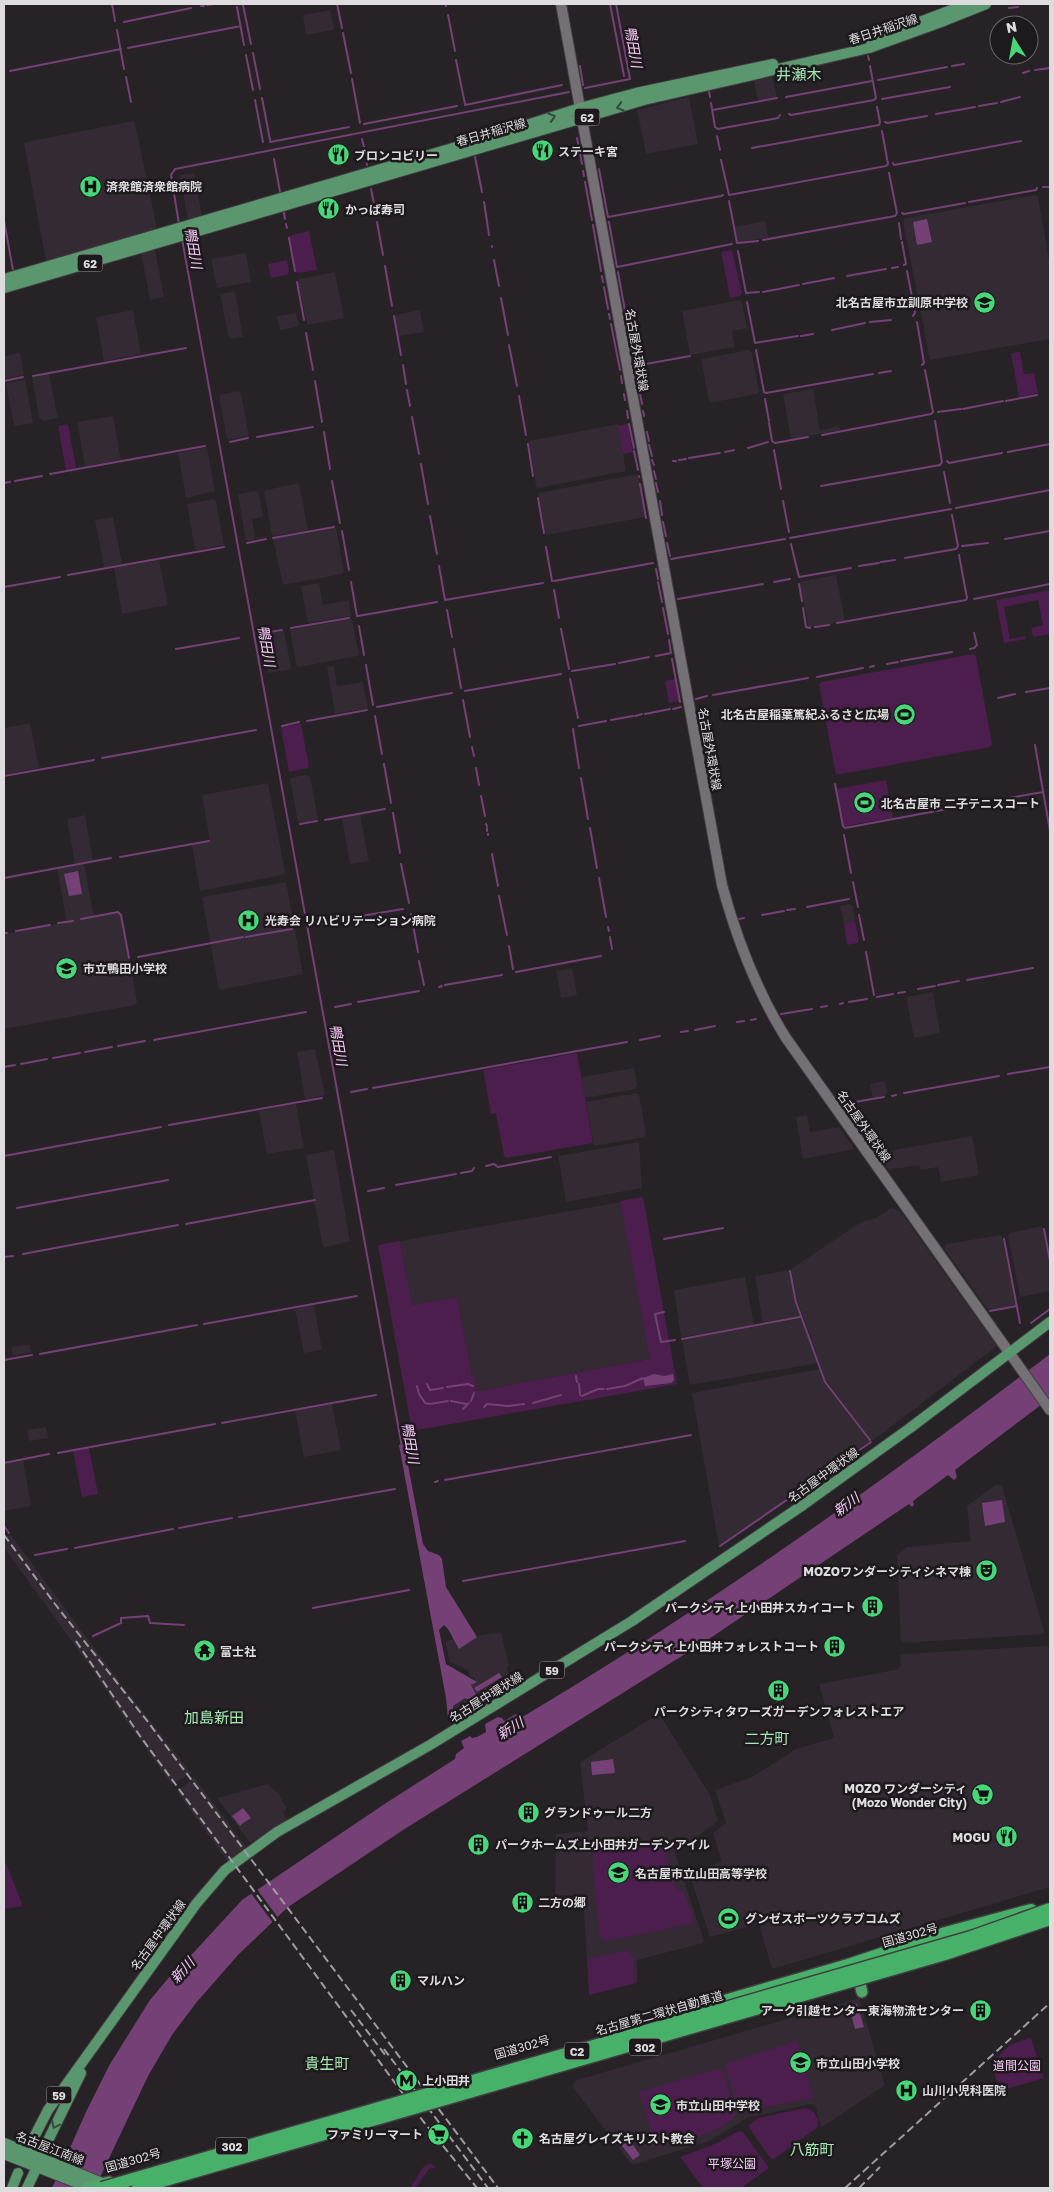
<svg xmlns="http://www.w3.org/2000/svg" width="1054" height="2192" viewBox="0 0 1054 2192" font-family="'Golos Text','Noto Sans JP',sans-serif">
	<rect width="100%" height="100%" fill="#262226"/>
	<path fill="#332a33" d="M330,10L334,28L332,30L306,35L303,15Z
		M772,77L777,97L758,101L754,81Z
		M689,97L698,144L646,154L637,110Z
		M133,121L135,123L157,229L46,261L24,144L26,142Z
		M194,173L202,217L188,221L180,175Z
		M1035,195L1038,196L1050,266V339L930,360L903,222L905,218Z
		M765,221L768,238L737,242L734,227Z
		M155,249L164,297L150,300L141,253Z
		M246,253L251,282L217,288L211,259Z
		M335,272L344,318L307,325L298,281L299,279Z
		M235,291L243,337L229,339L220,294Z
		M740,300L742,302L747,328L732,331L735,347L690,355L682,311Z
		M133,310L141,354L104,361L96,317Z
		M420,310L424,332L399,336L395,315Z
		M296,313L299,324L296,327L280,330L277,316Z
		M749,350L752,353L759,391L757,394L709,403L701,359Z
		M20,353L24,375L4,379V356Z
		M49,374L58,418L43,421L39,417L32,377Z
		M25,380L33,423L14,426L6,383Z
		M813,389L820,430L839,426L840,430L791,439L783,394Z
		M238,391L241,393L249,436L227,440L219,395Z
		M113,416L121,460L85,466L77,422Z
		M618,424L626,471L538,488L536,486L529,441Z
		M207,447L215,491L186,498L178,453Z
		M638,474L646,517L546,535L538,493Z
		M299,483L308,530L272,536L264,492L266,490Z
		M255,491L259,493L263,517L252,519L255,539L246,541L238,494Z
		M214,499L216,501L224,545L195,550L187,504Z
		M113,517L122,564L104,567L95,520Z
		M336,528L344,571L342,574L283,585L273,539Z
		M159,560L168,605L122,614L114,568Z
		M836,575L845,621L809,628L799,582Z
		M319,583L323,605L349,600L351,616L308,623L301,586Z
		M352,619L359,654L357,656L299,667L296,665L290,630Z
		M284,631L291,667L289,670L268,673L262,635Z
		M334,666L337,686L363,682L368,708L335,714L327,667Z
		M30,723L39,768L4,774V728Z
		M304,775L310,776L318,819L298,823L290,778Z
		M268,783L285,872L283,875L200,891L192,845L210,841L202,795Z
		M360,814L369,861L350,864L342,818Z
		M85,815L93,860L75,864L67,819Z
		M84,864L94,917L118,913L121,915L137,1002L135,1005L4,1029V934L67,922L57,869Z
		M286,882L303,974L219,990L202,897Z
		M849,904L853,906L855,921L844,924L840,906Z
		M572,968L577,995L561,998L556,971Z
		M933,992L940,1033L914,1038L906,997Z
		M315,1049L325,1095L305,1099L297,1052Z
		M634,1068L637,1085L635,1089L585,1098L581,1077Z
		M885,1081L887,1092L885,1096L873,1098L870,1084Z
		M637,1093L639,1094L646,1134L645,1137L594,1146L586,1102Z
		M296,1104L304,1148L267,1154L259,1111Z
		M807,1115L810,1132L839,1127L855,1149L803,1159L796,1117Z
		M972,1136L979,1175L941,1182L938,1167L921,1170L919,1165L889,1170L877,1153Z
		M639,1142L642,1188L566,1202L558,1156Z
		M334,1150L350,1241L323,1248L306,1155Z
		M621,1202L650,1359L477,1391L474,1375H472L457,1297L412,1305L400,1241Z
		M891,1208L900,1211L997,1346L872,1441L826,1382L797,1299L791,1269L861,1222L876,1218Z
		M1041,1226L1043,1228L1050,1264V1291L1020,1297L1008,1235L1010,1233Z
		M1000,1235L1002,1236L1016,1306L989,1311L944,1248L946,1244Z
		M789,1270L800,1316L763,1323L755,1276Z
		M745,1277L754,1325L681,1337L674,1290Z
		M314,1305L322,1350L304,1353L295,1309Z
		M801,1318L818,1363L690,1385L682,1340Z
		M30,1344L31,1352L13,1356L11,1347Z
		M819,1369L824,1383L870,1441L719,1546L692,1393Z
		M332,1404L341,1450L304,1457L295,1411Z
		M46,1427L48,1438L29,1441L27,1430Z
		M23,1460L31,1506L4,1511V1464Z
		M997,1484L1002,1486L1045,1634L901,1643L897,1555L907,1547L971,1541L967,1506Z
		M4,1533L8,1537L11,1535L118,1680L191,1773L172,1785L122,1715L92,1669L4,1548Z
		M501,1632L509,1666L507,1667L510,1680L513,1686L455,1720L453,1716V1706L465,1698L469,1700L474,1692L471,1685L475,1679L470,1676L468,1670L450,1662L445,1641L454,1639L459,1648L476,1637V1636Z
		M1048,1646L1050,1653V1887L772,1969L759,1924L710,1937L689,1873L722,1862L713,1833L726,1823L715,1790L752,1777L796,1749L834,1738L819,1684L895,1670L901,1666L900,1654Z
		M657,1715H660L710,1795L718,1821L675,1853L704,1941L703,1943L637,1960V1983L589,1995L583,1894L555,1896L556,1834L588,1831L580,1762Z
		M194,1777L246,1847L228,1862L177,1792Z
		M268,1784L280,1796L287,1810L283,1812L287,1820L250,1843L217,1798Z
		M859,1998L885,2085L821,2128L816,2107L811,2104L747,2118L710,2141L632,2165L572,2086L577,2080Z"/>
	<path fill="#4c1e4d" d="M309,231L317,270L298,273L296,272L289,236Z
		M732,250L742,293L740,296L730,298L721,252Z
		M287,260L289,272L287,275L271,278L268,264Z
		M1020,352L1024,374L1034,373L1038,393L1019,397L1011,353Z
		M68,424L76,468L66,470L58,426Z
		M628,424L633,452L623,454L618,426Z
		M1050,590V634L1033,637L1031,628L1043,625L1038,600L1004,607L1010,639L1025,636L1026,639L1004,643L996,600Z
		M973,654L976,656L992,744L990,747L836,775L819,685L821,682Z
		M675,679L679,701L669,703L665,681Z
		M301,724L309,766L308,768L289,772L281,727Z
		M886,780L893,818L844,826L836,789Z
		M855,921L859,941L857,943L847,945L844,924Z
		M577,1053L593,1143L507,1158L504,1156L496,1113L491,1114L483,1070Z
		M643,1197L677,1384L412,1431L378,1245L400,1241L412,1305L457,1297L472,1375H474L477,1391L650,1359L620,1201Z
		M89,1448L98,1494L82,1497L73,1451Z
		M667,1839L670,1848L666,1854L677,1890L684,1891L695,1923L607,1941L599,1937L592,1847Z
		M4,1859L23,1906L4,1909Z
		M629,1950L634,1960L635,1983L589,1995L588,1959Z
		M1031,2038L1044,2078L1000,2091L991,2063L1011,2044Z
		M797,2041L814,2098L738,2112L725,2064Z
		M714,2070H723L736,2115C727,2132 675,2142 656,2148L639,2092Z
		M805,2108L813,2111L818,2119V2127L774,2159L770,2158L748,2126L758,2118Z
		M739,2131L743,2132L769,2168L741,2188H703L680,2157L717,2143Z
		M430,2163L436,2167L429,2169L415,2188H410L424,2166Z"/>
	<path fill="#754075" d="M927,219L932,242L917,245L913,222Z
		M78,871L82,894L69,896L64,874Z
		M1050,1354V1398L955,1470L957,1477L954,1480L948,1475L913,1501L914,1505L912,1507L909,1504L703,1643V1649L701,1645L698,1646L403,1830L288,1907L238,1955L196,2003L172,2035L148,2076L95,2188H52L86,2112L110,2064L150,2000L181,1963L183,1964L242,1900L386,1803L455,1759L456,1754L464,1748L461,1741L470,1736L472,1738L477,1737L486,1732L485,1724L498,1717L502,1718L504,1721L516,1714L519,1719C704,1609 880,1484 1050,1354Z
		M654,1374L664,1376L673,1374L674,1380L671,1383L645,1386L643,1378Z
		M404,1444L423,1544L428,1551L439,1555L442,1559L446,1587L477,1637L459,1649L448,1629L444,1625L439,1630L446,1664L477,1682L471,1685L479,1700L471,1704L469,1700L465,1698L453,1706V1716L448,1719L446,1698L399,1445Z
		M1002,1500L1005,1522L985,1526L982,1503Z
		M499,1673L502,1677L477,1692L474,1688Z
		M613,1759L615,1773L592,1775L591,1762Z
		M243,1808L251,1818L243,1823L240,1826L232,1816Z
		M857,2004L864,2027L855,2029L849,2006Z
		M627,2136L640,2155L633,2160L619,2142Z"/>
	<path fill="#262226" d="M256,1888L279,1919L274,1924L250,1892Z"/>
	<g fill="none" stroke-linecap="round" stroke-linejoin="round">
		<path stroke="#754075" stroke-width="2" d="M112,4L115,21
			M337,4L342,28
			M445,4L446,6
			M610,4L624,76
			M207,5L214,4
			M243,5L251,44
			M201,6H204
			M237,7L244,45
			M1009,8L1018,7
			M448,15L455,51
			M124,22L191,8
			M117,30L124,69
			M343,33L351,73
			M128,48L241,26
			M253,53L260,89
			M246,55L253,90
			M868,56L869,60
			M456,60L465,104
			M580,66L583,85
			M952,66L964,64
			M1035,70L1050,68
			M10,71L121,49
			M1023,73L1029,71
			M126,77L131,102
			M352,79L360,123
			M878,80L947,67
			M585,88L630,79L616,4
			M709,91L710,97
			M786,97L872,81
			M262,98L270,140
			M882,99L950,87
			M255,100L263,142
			M1001,102L1020,97
			M711,103L715,127L718,129L778,118L780,115
			M465,105L562,85
			M979,106L997,103
			M713,110L777,98
			M789,114L791,115L874,100L876,98L870,66
			M936,114L975,107
			M885,122L887,123L927,116
			M364,124L457,106
			M717,136L720,150
			M577,138L582,164
			M362,139L365,151
			M270,142L349,127
			M752,148L879,125L880,122L877,107
			M366,157L367,165
			M475,157L482,192
			M274,159L280,192
			M721,160L729,195L886,166L888,164L882,131
			M893,163L894,165L1021,141
			M599,169L608,217L721,196L723,195
			M583,171L584,176
			M585,182L592,220
			M1043,187H1050
			M371,189L374,204
			M729,201L737,243L758,241
			M484,202L489,235
			M969,202L1036,190L1037,188
			M375,210V212
			M284,213L285,219
			M902,213L904,214L965,203
			M4,221L13,270
			M377,222L383,255
			M609,222L617,267L732,244
			M899,223L901,239
			M179,224L171,175L175,169L569,92
			M286,224L287,228
			M593,225L601,271
			M289,238L295,271
			M182,239L402,1447
			M763,240L895,216L897,213L889,173
			M902,242L906,264L904,265
			M492,246V247
			M738,251L746,293L759,292
			M494,260L499,286
			M385,266L392,306
			M892,268L898,267
			M907,271L915,313L913,316
			M618,272L626,316
			M602,276L603,282
			M847,276L886,269
			M297,282L304,320
			M803,284L834,278
			M604,287L608,309
			M763,292L799,285
			M501,298L508,335
			M747,302L755,343L798,336
			M609,314L610,319
			M394,316L401,355
			M627,321L635,366L690,356
			M870,322L891,320
			M917,322L924,363L922,365
			M611,324L620,370
			M832,330L865,323
			M306,333L313,370
			M801,336L813,334
			M509,345L517,386
			M756,350L764,392L766,393L873,374
			M403,365L406,384
			M925,370L933,412
			M636,372L642,404
			M879,373L891,371
			M33,376L186,348
			M621,376L622,383
			M4,381L23,377
			M315,381L322,422
			M407,390L410,406
			M624,394L625,400
			M519,396L526,435
			M765,399L769,421
			M1006,401L1037,395
			M963,409L1003,401
			M627,411L628,418
			M643,411L644,416
			M938,412L961,409
			M412,417L419,454
			M769,423L772,441L775,443L808,437
			M629,424L634,448
			M324,432L330,469
			M647,432L649,441
			M822,435L931,414L933,412
			M257,437L313,427
			M230,442L248,438
			M528,444L533,476
			M649,445L652,456
			M748,448L768,442
			M774,450L781,489
			M634,451L638,470
			M725,452L734,450
			M1008,452L1050,444
			M689,458L720,453
			M652,460L654,465
			M679,460L686,459
			M673,461H676
			M947,461L949,463L1002,453
			M421,464L428,504
			M654,471L656,479
			M944,472L950,503
			M50,474L205,446
			M639,476V477
			M15,481L42,476
			M332,481L340,523
			M4,483L10,482
			M656,483L658,492
			M640,484L646,518
			M821,486L940,465L942,462L935,421
			M538,498L544,533
			M660,501L662,515
			M783,501L789,532
			M956,508L1050,490
			M430,516L437,554
			M663,522L666,536
			M342,531L349,570
			M273,538L334,527
			M790,538L951,509
			M1005,539L1050,531
			M247,543L266,539
			M667,543L670,556
			M791,544L799,577L851,568
			M962,546L988,543
			M546,547L552,581
			M905,558L956,549L958,546L952,515
			M671,559L785,539
			M881,562L895,560
			M439,566L445,600L543,583
			M859,566L879,563
			M656,569L658,579
			M68,575L224,547
			M554,581L653,563
			M351,582L357,616
			M658,582L662,602
			M774,582L790,579
			M799,584L802,601
			M4,587L60,577
			M554,590L559,618
			M678,599L763,584
			M974,599L1050,584
			M663,608L668,634
			M803,608L806,627L810,628
			M447,610L452,637
			M358,616L437,602
			M837,623L966,600L967,598L959,555
			M359,626L364,655
			M815,627L829,625
			M291,628L349,618
			M561,629L569,669
			M264,633L282,630
			M669,640L671,653
			M176,649L239,638
			M454,649L461,688
			M970,649L974,648L977,645L974,633
			M656,656L671,653
			M672,659L680,702
			M901,661L952,652
			M619,663L649,657
			M887,664L898,662
			M366,665L373,705
			M870,667L874,666
			M572,671L615,664
			M817,677L863,668
			M570,679L578,718
			M465,691L561,674
			M1026,692L1050,688
			M713,695L808,678
			M998,698L1015,694
			M696,699L707,696
			M463,700L470,737
			M377,707L452,693
			M673,709L681,707
			M645,714L670,709
			M375,716L382,754
			M635,716L642,714
			M611,720L633,716
			M307,721L367,710
			M282,726L299,722
			M579,726L606,721
			M573,729L579,768
			M1035,745L1050,831
			M472,747L474,756
			M102,758L256,730
			M384,764L391,803
			M476,768L479,785
			M4,776L94,760
			M581,778L588,819
			M835,784L843,826L845,828L958,807
			M481,796L485,816
			M1009,798L1043,792
			M982,803L1002,799
			M972,804H977
			M961,807L967,806
			M393,813L400,853
			M325,820L385,809
			M300,824L317,821
			M486,824L487,826
			M487,828V831
			M590,828L597,868
			M488,834V835
			M844,835L851,873
			M492,854L498,886
			M120,857L209,841
			M401,864L409,903
			M4,878L111,858
			M599,878L606,917
			M853,882L858,907
			M499,896L507,935
			M807,907L849,899
			M787,910L795,909
			M411,914L418,952
			M762,915L784,911
			M859,915L864,940
			M81,919L118,912L121,915L129,958
			M343,919L403,909
			M739,919L744,918
			M58,923L73,921
			M318,924L336,921
			M608,927L609,931
			M16,931L50,925
			M4,933H7
			M246,937L292,929
			M610,937L612,949
			M509,946L513,969
			M866,952L874,995
			M138,957L243,937
			M419,961L424,985
			M516,972L601,956
			M967,980L1033,968
			M445,985L502,975
			M938,985L959,981
			M439,987L442,986
			M918,989L935,986
			M898,993L905,992
			M877,997L893,994
			M358,1002L419,991
			M849,1002L867,999
			M840,1004L843,1003
			M335,1007L351,1004
			M821,1007L827,1006
			M781,1014L812,1009
			M751,1020L756,1019
			M737,1022L744,1021
			M695,1030L715,1026
			M681,1032L688,1031
			M154,1040L306,1012
			M640,1040L660,1036
			M118,1046L145,1041
			M85,1052L112,1047
			M53,1058L80,1053
			M21,1064L47,1059
			M4,1067L15,1065
			M1008,1074L1050,1067
			M373,1088L627,1042
			M351,1092L367,1089
			M904,1093L999,1076
			M892,1096L896,1095
			M843,1104L884,1097
			M169,1125L322,1098
			M4,1156L161,1127
			M486,1166L494,1164L498,1167L551,1157
			M461,1173L472,1171L474,1168
			M396,1185L456,1174
			M368,1191L384,1188
			M17,1208L168,1180
			M186,1224L315,1200
			M1044,1229L1050,1261
			M664,1239L723,1228
			M1004,1239L1020,1323
			M23,1254L178,1225
			M4,1257L13,1256
			M790,1271L796,1302L825,1382L870,1440
			M990,1311L1017,1306
			M664,1312L655,1314L661,1342L675,1340
			M1031,1323L1050,1309
			M204,1324L357,1296
			M682,1339L800,1317
			M40,1354L197,1325
			M4,1360L32,1355
			M576,1376L577,1382
			M427,1384L430,1390L443,1388
			M579,1384L580,1395
			M417,1386L419,1394L425,1403L430,1404L448,1401
			M447,1387L468,1384L473,1386
			M607,1389L625,1386L643,1378
			M582,1396L598,1389H604
			M451,1401L466,1404
			M471,1401L474,1393
			M533,1403L561,1395
			M484,1407L487,1404L507,1406L524,1404
			M463,1409L469,1403
			M222,1423L376,1395
			M58,1453L215,1424
			M4,1463L49,1454
			M445,1480L691,1435
			M435,1482L438,1481
			M239,1517L395,1489
			M4,1526L9,1533
			M179,1528L232,1518
			M720,1546L871,1442
			M75,1548L173,1529
			M35,1555L67,1549
			M463,1581L685,1541
			M313,1608L409,1590
			M93,1636L121,1623V1618L148,1616L150,1623L184,1625
			M517,1678L522,1675"/>
		<defs>
			<path id="secondary" d="M561,4L722,885C737,940 756,990 786,1038L1050,1410"/>
			<path id="primary" d="M870,41L967,4
				M4,279L470,143L580,108L636,93L773,64
				M4,288L644,100L869,48L941,22L986,4
				M4,2143L107,2185
				M31,2143L48,2110L196,1904L225,1870L277,1832L430,1745L632,1621L803,1505L910,1428L1050,1322
				M4,2154L90,2188
				M40,2157L81,2073
				M12,2188L18,2173
				M27,2188L37,2167"/>
			<path id="trunk" d="M862,1992L860,1984L863,1972
				M86,2188L109,2182"/>
			<path id="motorway" d="M688,2014L704,2007L848,1965L938,1935L1031,1910"/>
		</defs>
		<use href="#secondary" stroke="#413e41" stroke-width="12"/>
		<use href="#primary" stroke="#413e41" stroke-width="12"/>
		<use href="#trunk" stroke="#413e41" stroke-width="14"/>
		<use href="#motorway" stroke="#413e41" stroke-width="15"/>
		<use href="#secondary" stroke="#757075" stroke-width="10"/>
		<use href="#primary" stroke="#5a976e" stroke-width="10"/>
		<use href="#trunk" stroke="#51a46c" stroke-width="11"/>
		<use href="#motorway" stroke="#48b169" stroke-width="12"/>
		<path stroke="#9f9c9f" stroke-width="2" stroke-dasharray="8 4" stroke-linecap="butt" d="M4,1535L55,1604L148,1722L498,2188
			M76,1641L140,1736L423,2121L477,2188
			M351,2010L386,2056
			M384,2049L488,2188
			M845,2188L1050,2003
			M859,2188L880,2167"/>
		<defs>
			<path id="motorway-bridge" d="M102,2188L971,1937L1050,1909
				M138,2188L945,1954L1050,1919"/>
		</defs>
		<use href="#motorway-bridge" stroke="#413e41" stroke-width="15" stroke-linecap="butt"/>
		<use href="#motorway-bridge" stroke="#48b169" stroke-width="12"/>
	</g>
	<defs><path id="oneway-chevron" d="M-2-3.5L2.5 0L-2 3.5" fill="none" stroke-width="1.6" stroke-linecap="round" stroke-linejoin="round" transform="scale(1.25)"/></defs>
	<g stroke="#354b3d">
		<use href="#oneway-chevron" transform="translate(620 107) rotate(164)"/>
		<use href="#oneway-chevron" transform="translate(552 117) rotate(-17)"/>
		<use href="#oneway-chevron" transform="translate(55 2125) rotate(116)"/>
	</g>
	<defs>
		<symbol id="restaurant-disc" viewBox="-11 -11 22 22"><circle r="9.5" fill="#47d779" stroke="#1d191d"/><path d="M-5-6h1v4h1v-4h1v4h1v-4h1v5L-1.5 .5V6h-2V.5L-5-1ZM5-6V6H3V1.5H1.5Q1.5-4 5-6Z" fill="#111"/></symbol>
		<symbol id="hospital-disc" viewBox="-11 -11 22 22"><circle r="9.5" fill="#47d779" stroke="#1d191d"/><path d="M-5-5h3v3.5h4V-5h3V5h-3V1.5h-4V5h-3Z" fill="#111"/></symbol>
		<symbol id="school-disc" viewBox="-11 -11 22 22"><circle r="9.5" fill="#47d779" stroke="#1d191d"/><path d="M0-5L7-2L0 1L-7-2ZM-4 1L0 2.5L4 1V4Q0 6-4 4Z" fill="#111"/></symbol>
		<symbol id="stadium-disc" viewBox="-11 -11 22 22"><circle r="9.5" fill="#47d779" stroke="#1d191d"/><path d="M0-5a6.5 5 0 1 0 0 10a6.5 5 0 1 0 0-10ZM-3.5-1.8h7v3.6h-7Z" fill="#111"/></symbol>
		<symbol id="theatre-disc" viewBox="-11 -11 22 22"><circle r="9.5" fill="#47d779" stroke="#1d191d"/><path d="M-5-5.5Q0-4 5-5.5V0Q5 5 0 6Q-5 5-5 0ZM-3.3-2.5H-1v1.5H-3.3ZM1-2.5H3.3v1.5H1ZM-2.8 1Q0 5.5 2.8 1Z" fill="#111"/></symbol>
		<symbol id="building-disc" viewBox="-11 -11 22 22"><circle r="9.5" fill="#47d779" stroke="#1d191d"/><path d="M-4-6H4V6H1V3H-1V6H-4ZM-2.5-4.3h1.7v1.8h-1.7ZM.8-4.3h1.7v1.8H.8ZM-2.5-1h1.7V.8h-1.7ZM.8-1h1.7V.8H.8Z" fill="#111"/></symbol>
		<symbol id="temple-disc" viewBox="-11 -11 22 22"><circle r="9.5" fill="#47d779" stroke="#1d191d"/><path d="M0-6L5-2H3V0L6.5 2.5H4V6H1.5V3h-3V6H-4V2.5H-6.5L-3 0V-2H-5Z" fill="#111"/></symbol>
		<symbol id="supermarket-disc" viewBox="-11 -11 22 22"><circle r="9.5" fill="#47d779" stroke="#1d191d"/><path d="M-6-5.5h2.5l.6 2H6L4.5 2H-2.5L-4.4-4H-6ZM-1.5 3.2a1.3 1.3 0 1 0 .1 0ZM3 3.2a1.3 1.3 0 1 0 .1 0Z" fill="#111"/></symbol>
		<symbol id="metro-disc" viewBox="-11 -11 22 22"><circle r="9.5" fill="#47d779" stroke="#1d191d"/><path d="M-5.5 5V-5H-3L0 0L3-5H5.5V5H3V-.5L0 4L-3-.5V5Z" fill="#111"/></symbol>
		<symbol id="church-disc" viewBox="-11 -11 22 22"><circle r="9.5" fill="#47d779" stroke="#1d191d"/><path d="M-1.2-6h2.4v3.5h3.3v2.4h-3.3V6h-2.4V-.1h-3.3v-2.4h3.3Z" fill="#111"/></symbol>
	</defs>
	<g fill-rule="evenodd">
		<use href="#restaurant-disc" x="530" y="138" width="25" height="25"/>
		<use href="#restaurant-disc" x="326" y="142" width="25" height="25"/>
		<use href="#hospital-disc" x="78" y="174" width="25" height="25"/>
		<use href="#restaurant-disc" x="316" y="196" width="25" height="25"/>
		<use href="#school-disc" x="972" y="290" width="25" height="25"/>
		<use href="#stadium-disc" x="892" y="702" width="25" height="25"/>
		<use href="#stadium-disc" x="852" y="790" width="25" height="25"/>
		<use href="#hospital-disc" x="236" y="908" width="25" height="25"/>
		<use href="#school-disc" x="54" y="956" width="25" height="25"/>
		<use href="#theatre-disc" x="974" y="1558" width="25" height="25"/>
		<use href="#building-disc" x="860" y="1594" width="25" height="25"/>
		<use href="#building-disc" x="822" y="1634" width="25" height="25"/>
		<use href="#temple-disc" x="192" y="1638" width="25" height="25"/>
		<use href="#building-disc" x="766" y="1678" width="25" height="25"/>
		<use href="#supermarket-disc" x="970" y="1782" width="25" height="25"/>
		<use href="#building-disc" x="516" y="1800" width="25" height="25"/>
		<use href="#restaurant-disc" x="994" y="1824" width="25" height="25"/>
		<use href="#building-disc" x="466" y="1832" width="25" height="25"/>
		<use href="#school-disc" x="606" y="1860" width="25" height="25"/>
		<use href="#building-disc" x="510" y="1890" width="25" height="25"/>
		<use href="#stadium-disc" x="716" y="1906" width="25" height="25"/>
		<use href="#building-disc" x="388" y="1968" width="25" height="25"/>
		<use href="#building-disc" x="968" y="1998" width="25" height="25"/>
		<use href="#school-disc" x="788" y="2050" width="25" height="25"/>
		<use href="#metro-disc" x="394" y="2068" width="25" height="25"/>
		<use href="#hospital-disc" x="894" y="2078" width="25" height="25"/>
		<use href="#school-disc" x="648" y="2092" width="25" height="25"/>
		<use href="#supermarket-disc" x="426" y="2122" width="25" height="25"/>
		<use href="#church-disc" x="510" y="2126" width="25" height="25"/>
	</g>
	<g text-anchor="middle" dominant-baseline="central" stroke-width="5" stroke-linejoin="round" paint-order="stroke">
		<g fill="#1d191d" stroke="#a4a2a4" stroke-width="1">
			<rect x="574.5" y="108.5" width="25" height="17" rx="4"/>
			<rect x="77.5" y="254.5" width="25" height="17" rx="4"/>
			<rect x="539.5" y="1661.5" width="25" height="17" rx="4"/>
			<rect x="629" y="2038.5" width="32" height="17" rx="4"/>
			<rect x="564.5" y="2042.5" width="25" height="17" rx="4"/>
			<rect x="46.5" y="2086.5" width="25" height="17" rx="4"/>
			<rect x="216" y="2137.5" width="32" height="17" rx="4"/>
		</g>
		<g font-size="11" font-weight="bold" fill="#dedcde">
			<text x="587" y="117">62</text>
			<text x="90" y="263">62</text>
			<text x="552" y="1670">59</text>
			<text x="645" y="2047">302</text>
			<text x="577" y="2051">C2</text>
			<text x="59" y="2095">59</text>
			<text x="232" y="2146">302</text>
		</g>
		<g font-size="12" fill="#dedcde" stroke="#1d191d">
			<text transform="translate(883 29) rotate(-18)">春日井稲沢線</text>
			<text transform="translate(491 132) rotate(-16)">春日井稲沢線</text>
			<text transform="translate(637 350) rotate(80)">名古屋外環状線</text>
			<text transform="translate(710 749) rotate(80)">名古屋外環状線</text>
			<text transform="translate(864 1126) rotate(55)">名古屋外環状線</text>
			<text transform="translate(823 1475) rotate(-36)">名古屋中環状線</text>
			<text transform="translate(486 1697) rotate(-32)">名古屋中環状線</text>
			<text transform="translate(158 1935) rotate(-54)">名古屋中環状線</text>
			<text transform="translate(910 1935) rotate(-16)">国道302号</text>
			<text transform="translate(659 2013) rotate(-16)">名古屋第二環状自動車道</text>
			<text transform="translate(522 2047) rotate(-16)">国道302号</text>
			<text transform="translate(50 2148) rotate(21)">名古屋江南線</text>
			<text transform="translate(133 2160) rotate(-16)">国道302号</text>
		</g>
		<g font-size="12" font-weight="bold" fill="#dedcde" stroke="#1d191d" text-anchor="start">
			<text x="558" y="151">ステーキ宮</text>
			<text x="354" y="155">ブロンコビリー</text>
			<text x="106" y="186">済衆館済衆館病院</text>
			<text x="345" y="209">かっぱ寿司</text>
			<text x="968" y="302" text-anchor="end">北名古屋市立訓原中学校</text>
			<text x="889" y="714" text-anchor="end">北名古屋稲葉篤紀ふるさと広場</text>
			<text x="881" y="803">北名古屋市 二子テニスコート</text>
			<text x="265" y="920">光寿会 リハビリテーション病院</text>
			<text x="83" y="968">市立鴨田小学校</text>
			<text x="971" y="1571" text-anchor="end">MOZOワンダーシティシネマ棟</text>
			<text x="856" y="1607" text-anchor="end">パークシティ上小田井スカイコート</text>
			<text x="819" y="1646" text-anchor="end">パークシティ上小田井フォレストコート</text>
			<text x="220" y="1651">富士社</text>
			<text x="779" y="1711" text-anchor="middle">パークシティタワーズガーデンフォレストエア</text>
			<text x="967" y="1788" text-anchor="end">MOZO ワンダーシティ<tspan x="967" dy="14">(Mozo Wonder City)</tspan></text>
			<text x="544" y="1812">グランドゥール二方</text>
			<text x="990" y="1837" text-anchor="end">MOGU</text>
			<text x="495" y="1844">パークホームズ上小田井ガーデンアイル</text>
			<text x="635" y="1873">名古屋市立山田高等学校</text>
			<text x="538" y="1902">二方の郷</text>
			<text x="745" y="1918">グンゼスポーツクラブコムズ</text>
			<text x="417" y="1980">マルハン</text>
			<text x="964" y="2010" text-anchor="end">アーク引越センター東海物流センター</text>
			<text x="816" y="2063">市立山田小学校</text>
			<text x="422" y="2080">上小田井</text>
			<text x="922" y="2090">山川小児科医院</text>
			<text x="676" y="2105">市立山田中学校</text>
			<text x="423" y="2134" text-anchor="end">ファミリーマート</text>
			<text x="539" y="2138">名古屋グレイズキリスト教会</text>
		</g>
		<g font-size="12" fill="#facbf9" stroke="#1d191d">
			<text x="1017" y="2065">道間公園</text>
			<text x="732" y="2163">平塚公園</text>
		</g>
		<g font-size="14" font-style="italic" fill="#f7c9f7" stroke="#1d191d">
			<text transform="translate(634 47) rotate(80)">鴨田川</text>
			<text transform="translate(194 248) rotate(80)">鴨田川</text>
			<text transform="translate(267 646) rotate(80)">鴨田川</text>
			<text transform="translate(339 1045) rotate(80)">鴨田川</text>
			<text transform="translate(411 1443) rotate(80)">鴨田川</text>
			<text transform="translate(846 1504) rotate(-36)">新川</text>
			<text transform="translate(510 1728) rotate(-32)">新川</text>
			<text transform="translate(182 1970) rotate(-48)">新川</text>
		</g>
		<g font-size="15" fill="#a4e8b4" stroke="#1d191d">
			<text x="799" y="74">井瀬木</text>
			<text x="214" y="1717">加島新田</text>
			<text x="767" y="1738">二方町</text>
			<text x="327" y="2063">貴生町</text>
			<text x="812" y="2149">八筋町</text>
		</g>
	</g>
	<rect width="1054" height="2192" fill="none" stroke="#dedcde" stroke-width="10"/>
	<g transform="translate(1014 40) rotate(349)"><circle r="24" fill="#1d191d" stroke="#6a676a"/>
	<path d="M0-4L9 19L0 12L-9 19Z" fill="#47d779"/>
	<text y="-8" font-size="14" font-weight="bold" text-anchor="middle" fill="#dedcde">N</text>
	</g>
</svg>
